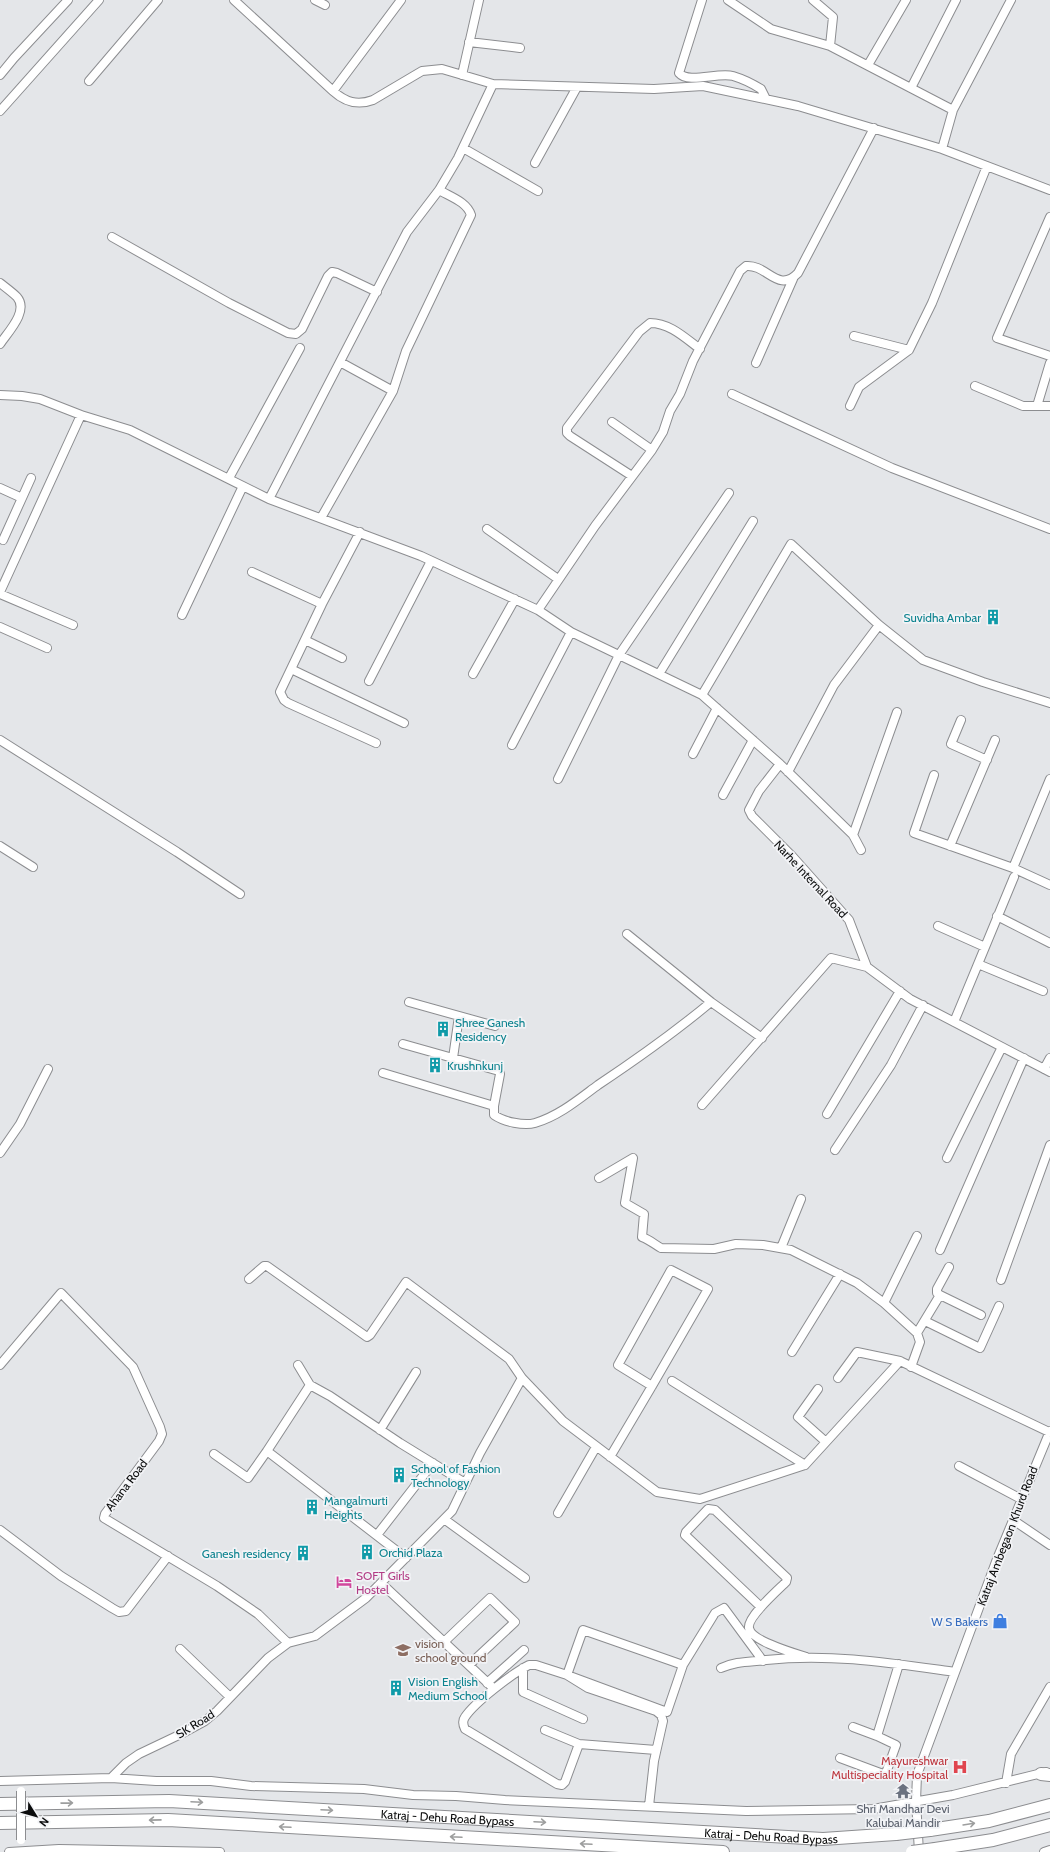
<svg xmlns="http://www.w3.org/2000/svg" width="1050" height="1852" viewBox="0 0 1050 1852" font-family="Cabin,sans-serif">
	<rect width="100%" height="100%" fill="#e4e6e9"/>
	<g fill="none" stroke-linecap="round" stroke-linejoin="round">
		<defs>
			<path id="minor" d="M234,0L333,91C345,102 357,106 373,100L422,71L442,69L493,84
				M315,0L325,5
				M702,0L679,73C688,84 718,72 733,76C743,79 753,84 761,89L766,99
				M728,0L771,29L830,46
				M813,0L833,17L830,46L953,110L942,149
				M469,42L520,48
				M868,65L906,0
				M0,75L14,58L68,0
				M462,75L479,0
				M89,81L158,0
				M911,88L956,0
				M333,91L401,0
				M953,110L1011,0
				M0,111L99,0
				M463,148L538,191
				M535,163L577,87
				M1050,217L997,338L1050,356
				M112,237L229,303L288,333L296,334L302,329L328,276L332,272L337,273L377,292
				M0,283C5,287 12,292 17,297C29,311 8,332 0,344
				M854,336L909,350
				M340,362L393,391
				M756,363L793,279
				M975,386L1023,406H1050
				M732,394L892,468L1050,529
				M0,395L22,396L40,399L81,415L130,430L269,499L421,556L538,610L571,632L702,695L780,764L853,835L861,850
				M850,406L859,387L909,350L932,303L987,166
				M1037,406L1050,363
				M612,422L652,450
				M632,476L570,436L567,433V428L639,332L650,323C670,323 685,338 700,349
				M229,478L300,348
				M0,488L22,498L3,540
				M22,498L31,478
				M269,499L407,232L439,190L458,158L493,84L654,89L703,86L798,106L942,149L1050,190
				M321,518L393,391L406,351L471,215C467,202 451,197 439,190
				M487,529L558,579
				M360,532L322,604L280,692L284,700L288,703L376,743
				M252,572L322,604
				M0,592L81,415
				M0,594L73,625
				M538,610L595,526L652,450L663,432L670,411L680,394L693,361L740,271L746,266C767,264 778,294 798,273L874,128
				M182,615L243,486
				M0,627L47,648
				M305,640L342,658
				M291,669L404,723
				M473,674L515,599
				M659,674L753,521
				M369,681L431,561
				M702,695L791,544L879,625L923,660L983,682L1050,703
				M961,720L951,744L987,760
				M0,740L177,852L240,894
				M512,745L571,632
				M693,754L717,708
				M780,764L759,791L749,810L752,816L792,856L849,920L867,967L910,999L1050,1072
				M788,772L834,685L879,625
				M934,775L914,833L1013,868L1050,885
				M558,779L619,655L729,493
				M723,795L753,740
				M853,835L897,712
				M0,846L33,867
				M950,846L995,740
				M1013,868L1050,779
				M997,916L1050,943
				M938,926L985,947
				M627,934L711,1002
				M978,964L1043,991
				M409,1002L495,1026
				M954,1022L1014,877
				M403,1044L499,1071L500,1074L494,1106V1115C504,1122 524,1126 535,1123C559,1116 579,1099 598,1085C637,1059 675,1032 711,1002L762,1038
				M453,1058L459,1016
				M1044,1069L1050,1058
				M383,1073L494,1106
				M702,1105L831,958L867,967
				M827,1114L900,991
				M835,1150L891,1065L923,1005
				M0,1153L20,1124L48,1069
				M947,1158L1002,1047
				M599,1178L633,1158L625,1203L644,1214L642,1237C650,1240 654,1244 661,1248L714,1249L736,1244L763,1245L791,1250L857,1283L884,1303L917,1333L920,1342L911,1367
				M781,1248L801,1199
				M940,1250L1024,1058
				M249,1279L264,1266H267L367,1337L370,1335L406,1282L509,1359L522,1378L563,1421L657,1492L700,1499L805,1465L900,1361L1049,1432
				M1001,1280L1050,1145
				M940,1295L937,1293V1289L949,1267
				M884,1303L917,1236
				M925,1321L980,1348L999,1306
				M917,1333L940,1295L981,1315
				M792,1352L840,1274
				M0,1365L61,1293L133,1367L160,1427L162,1434L159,1441L105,1514L104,1518L217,1586L258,1614L288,1643
				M298,1365L310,1385L330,1396L400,1443L465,1483
				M838,1378L857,1352L900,1361
				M672,1381L805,1465
				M818,1389L798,1417L826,1442
				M380,1430L416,1372
				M267,1451L310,1385
				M214,1454L248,1478L267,1451L406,1558
				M610,1457L652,1386L708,1289L671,1270L618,1365L652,1386
				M959,1466L1021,1499
				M558,1513L596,1447
				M444,1519L525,1578
				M1013,1520L1050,1545
				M0,1530L61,1576L112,1608L119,1612L126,1611L168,1556
				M377,1535L433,1463
				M381,1583L491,1686
				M761,1607L685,1535L686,1532L708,1509L715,1510L787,1578L786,1582C778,1590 747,1617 749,1628C751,1641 794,1653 806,1657
				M583,1630L683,1665L667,1712L567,1675Z
				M444,1642L490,1598L515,1622L469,1665
				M180,1649L230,1697
				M683,1665L715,1613L724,1608L763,1661
				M523,1668V1692L583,1719
				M721,1668C736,1661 750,1662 766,1660C831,1653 891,1663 955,1672
				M487,1683L524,1650
				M853,1727L877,1736L899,1664
				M545,1730L579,1744L565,1782L562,1785L557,1784L465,1729C463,1725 462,1721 465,1717C475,1702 513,1673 529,1665H536L567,1675L588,1688L656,1711L661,1715L663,1721L654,1761L649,1806
				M579,1744L656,1750
				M840,1758L883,1774L886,1773L896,1745L877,1736
				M111,1778L126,1763L139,1754L181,1734L205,1721L217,1711L268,1658L288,1643L315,1636L366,1598L452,1511L480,1453L522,1378
				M0,1781L111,1778L156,1781H211L251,1786L364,1789L413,1795L456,1796L505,1800L746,1811L873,1809L953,1795L1046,1772
				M1006,1783L1011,1754L1050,1687
				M9,1852L59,1849L220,1852
				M919,1852L916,1801L917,1775L997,1559L1050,1431
				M1044,1852L1050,1850"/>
			<g id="highway">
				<path d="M1041,1774L1050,1775"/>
				<path id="s1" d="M0,1804L169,1801L823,1839L896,1834"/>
				<path d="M0,1823L168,1820L723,1852"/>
				<path d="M930,1830L989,1821L1050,1805"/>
				<path d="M935,1849L993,1840L1050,1825"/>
			</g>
		</defs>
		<use href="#minor" stroke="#8c8d90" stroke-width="10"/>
		<use href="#highway" stroke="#8c8d90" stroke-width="14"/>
		<use href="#minor" stroke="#fff" stroke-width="8"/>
		<use href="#highway" stroke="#fff" stroke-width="12"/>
		<defs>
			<path id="minor-bridge" d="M21,1791V1840"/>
			<path id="highway-bridge" d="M896,1834L930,1830
				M912,1852L935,1849"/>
		</defs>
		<use href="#minor-bridge" stroke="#8c8d90" stroke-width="10" stroke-linecap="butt"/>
		<use href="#highway-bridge" stroke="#8c8d90" stroke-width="14" stroke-linecap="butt"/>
		<use href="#minor-bridge" stroke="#fff" stroke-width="8"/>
		<use href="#highway-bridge" stroke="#fff" stroke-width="12"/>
	</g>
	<defs><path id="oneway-shaft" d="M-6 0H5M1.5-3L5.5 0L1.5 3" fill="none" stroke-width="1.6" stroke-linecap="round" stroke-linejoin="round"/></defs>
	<g stroke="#9d9e9e">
		<use href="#oneway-shaft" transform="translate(197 1802) rotate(3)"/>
		<use href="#oneway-shaft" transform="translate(67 1803) rotate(-1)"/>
		<use href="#oneway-shaft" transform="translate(327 1810) rotate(3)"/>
		<use href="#oneway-shaft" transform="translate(155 1820) rotate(179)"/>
		<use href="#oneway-shaft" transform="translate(540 1822) rotate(3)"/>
		<use href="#oneway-shaft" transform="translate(969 1824) rotate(-9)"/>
		<use href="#oneway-shaft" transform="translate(285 1827) rotate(-177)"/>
		<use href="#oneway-shaft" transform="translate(456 1837) rotate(-177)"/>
		<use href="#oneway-shaft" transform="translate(586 1844) rotate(-177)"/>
	</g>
	<defs>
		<symbol id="building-bare" viewBox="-9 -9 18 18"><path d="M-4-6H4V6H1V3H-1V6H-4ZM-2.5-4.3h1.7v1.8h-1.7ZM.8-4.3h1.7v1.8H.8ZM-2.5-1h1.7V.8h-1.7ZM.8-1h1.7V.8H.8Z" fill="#0f9aa8" stroke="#f2f3f6" stroke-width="2.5" paint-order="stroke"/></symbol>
		<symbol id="hotel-bare" viewBox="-9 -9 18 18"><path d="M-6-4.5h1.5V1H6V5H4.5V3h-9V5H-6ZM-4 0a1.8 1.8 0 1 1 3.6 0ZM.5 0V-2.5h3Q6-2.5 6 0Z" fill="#d1479c" stroke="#f2f3f6" stroke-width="2.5" paint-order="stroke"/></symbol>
		<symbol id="shop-bare" viewBox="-9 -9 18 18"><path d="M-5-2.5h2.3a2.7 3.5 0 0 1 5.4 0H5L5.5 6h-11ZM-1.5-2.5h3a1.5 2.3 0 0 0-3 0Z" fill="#3f7fe0" stroke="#f2f3f6" stroke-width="2.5" paint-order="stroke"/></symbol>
		<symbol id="school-bare" viewBox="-9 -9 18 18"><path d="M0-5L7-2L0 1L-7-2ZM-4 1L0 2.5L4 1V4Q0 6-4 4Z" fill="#8d6e63" stroke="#f2f3f6" stroke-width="2.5" paint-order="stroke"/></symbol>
		<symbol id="hospital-bare" viewBox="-9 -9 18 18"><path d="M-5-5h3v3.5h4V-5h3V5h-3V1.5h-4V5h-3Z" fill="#e0444e" stroke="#f2f3f6" stroke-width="2.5" paint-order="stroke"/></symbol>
		<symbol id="temple-bare" viewBox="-9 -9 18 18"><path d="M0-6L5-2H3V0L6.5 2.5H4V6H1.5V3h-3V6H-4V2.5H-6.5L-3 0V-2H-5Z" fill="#6b7280" stroke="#f2f3f6" stroke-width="2.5" paint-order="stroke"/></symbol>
	</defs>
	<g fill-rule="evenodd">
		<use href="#building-bare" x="982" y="606" width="22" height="22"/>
		<use href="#building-bare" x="432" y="1018" width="22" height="22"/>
		<use href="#building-bare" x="424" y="1054" width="22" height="22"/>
		<use href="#building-bare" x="388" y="1464" width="22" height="22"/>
		<use href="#building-bare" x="301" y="1496" width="22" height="22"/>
		<use href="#building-bare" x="356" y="1541" width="22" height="22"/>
		<use href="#building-bare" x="292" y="1542" width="22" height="22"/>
		<use href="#hotel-bare" x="333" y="1571" width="22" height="22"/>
		<use href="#shop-bare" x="989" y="1610" width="22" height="22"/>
		<use href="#school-bare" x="392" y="1639" width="22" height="22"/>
		<use href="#building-bare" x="385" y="1677" width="22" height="22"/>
		<use href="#hospital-bare" x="949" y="1756" width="22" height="22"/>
		<use href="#temple-bare" x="892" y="1780" width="22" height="22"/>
	</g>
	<g text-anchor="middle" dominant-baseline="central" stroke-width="3.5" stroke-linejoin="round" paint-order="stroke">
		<g font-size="12" fill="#0d838f" stroke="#f2f3f6" text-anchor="start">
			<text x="981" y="617" text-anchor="end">Suvidha Ambar</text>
			<text x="455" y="1022">Shree Ganesh<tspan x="455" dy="14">Residency</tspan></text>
			<text x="447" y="1065">Krushnkunj</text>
			<text x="411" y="1468">School of Fashion<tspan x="411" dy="14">Technology</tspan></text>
			<text x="324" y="1500">Mangalmurti<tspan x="324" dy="14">Heights</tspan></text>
			<text x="379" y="1552">Orchid Plaza</text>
			<text x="291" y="1553" text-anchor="end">Ganesh residency</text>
			<text x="408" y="1681">Vision English<tspan x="408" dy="14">Medium School</tspan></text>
		</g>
		<g font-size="12" fill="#0b0c0c" stroke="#f2f3f6">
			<text transform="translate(811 879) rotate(47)">Narhe Internal Road</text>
			<text transform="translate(126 1485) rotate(-53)">Ahana Road</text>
			<text transform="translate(1007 1536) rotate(-69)">Katraj Ambegaon Khurd Road</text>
			<text transform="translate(195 1724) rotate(-32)">SK Road</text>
			<text stroke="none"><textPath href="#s1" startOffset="448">Katraj - Dehu Road Bypass</textPath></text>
			<text stroke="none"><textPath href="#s1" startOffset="772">Katraj - Dehu Road Bypass</textPath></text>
		</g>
		<g font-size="12" fill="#b23c85" stroke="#f2f3f6" text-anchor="start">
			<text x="356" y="1575">SOFT Girls<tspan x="356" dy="14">Hostel</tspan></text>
		</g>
		<g font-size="12" fill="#366cbe" stroke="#f2f3f6" text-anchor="end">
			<text x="988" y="1621">W S Bakers</text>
		</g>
		<g font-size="12" fill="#785e54" stroke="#f2f3f6" text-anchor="start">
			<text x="415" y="1643">vision<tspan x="415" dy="14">school ground</tspan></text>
		</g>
		<g font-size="12" fill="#be3a42" stroke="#f2f3f6" text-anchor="end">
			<text x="948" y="1760">Mayureshwar<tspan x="948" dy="14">Multispeciality Hospital</tspan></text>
		</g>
		<g font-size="12" fill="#5b616d" stroke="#f2f3f6">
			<text x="903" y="1808">Shri Mandhar Devi<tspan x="903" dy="14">Kalubai Mandir</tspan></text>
		</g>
	</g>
	<g transform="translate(36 1816) rotate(127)" stroke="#f2f3f6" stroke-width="3" paint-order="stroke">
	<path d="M0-3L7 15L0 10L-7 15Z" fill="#0b0c0c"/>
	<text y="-6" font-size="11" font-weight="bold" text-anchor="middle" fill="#0b0c0c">N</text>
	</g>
</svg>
